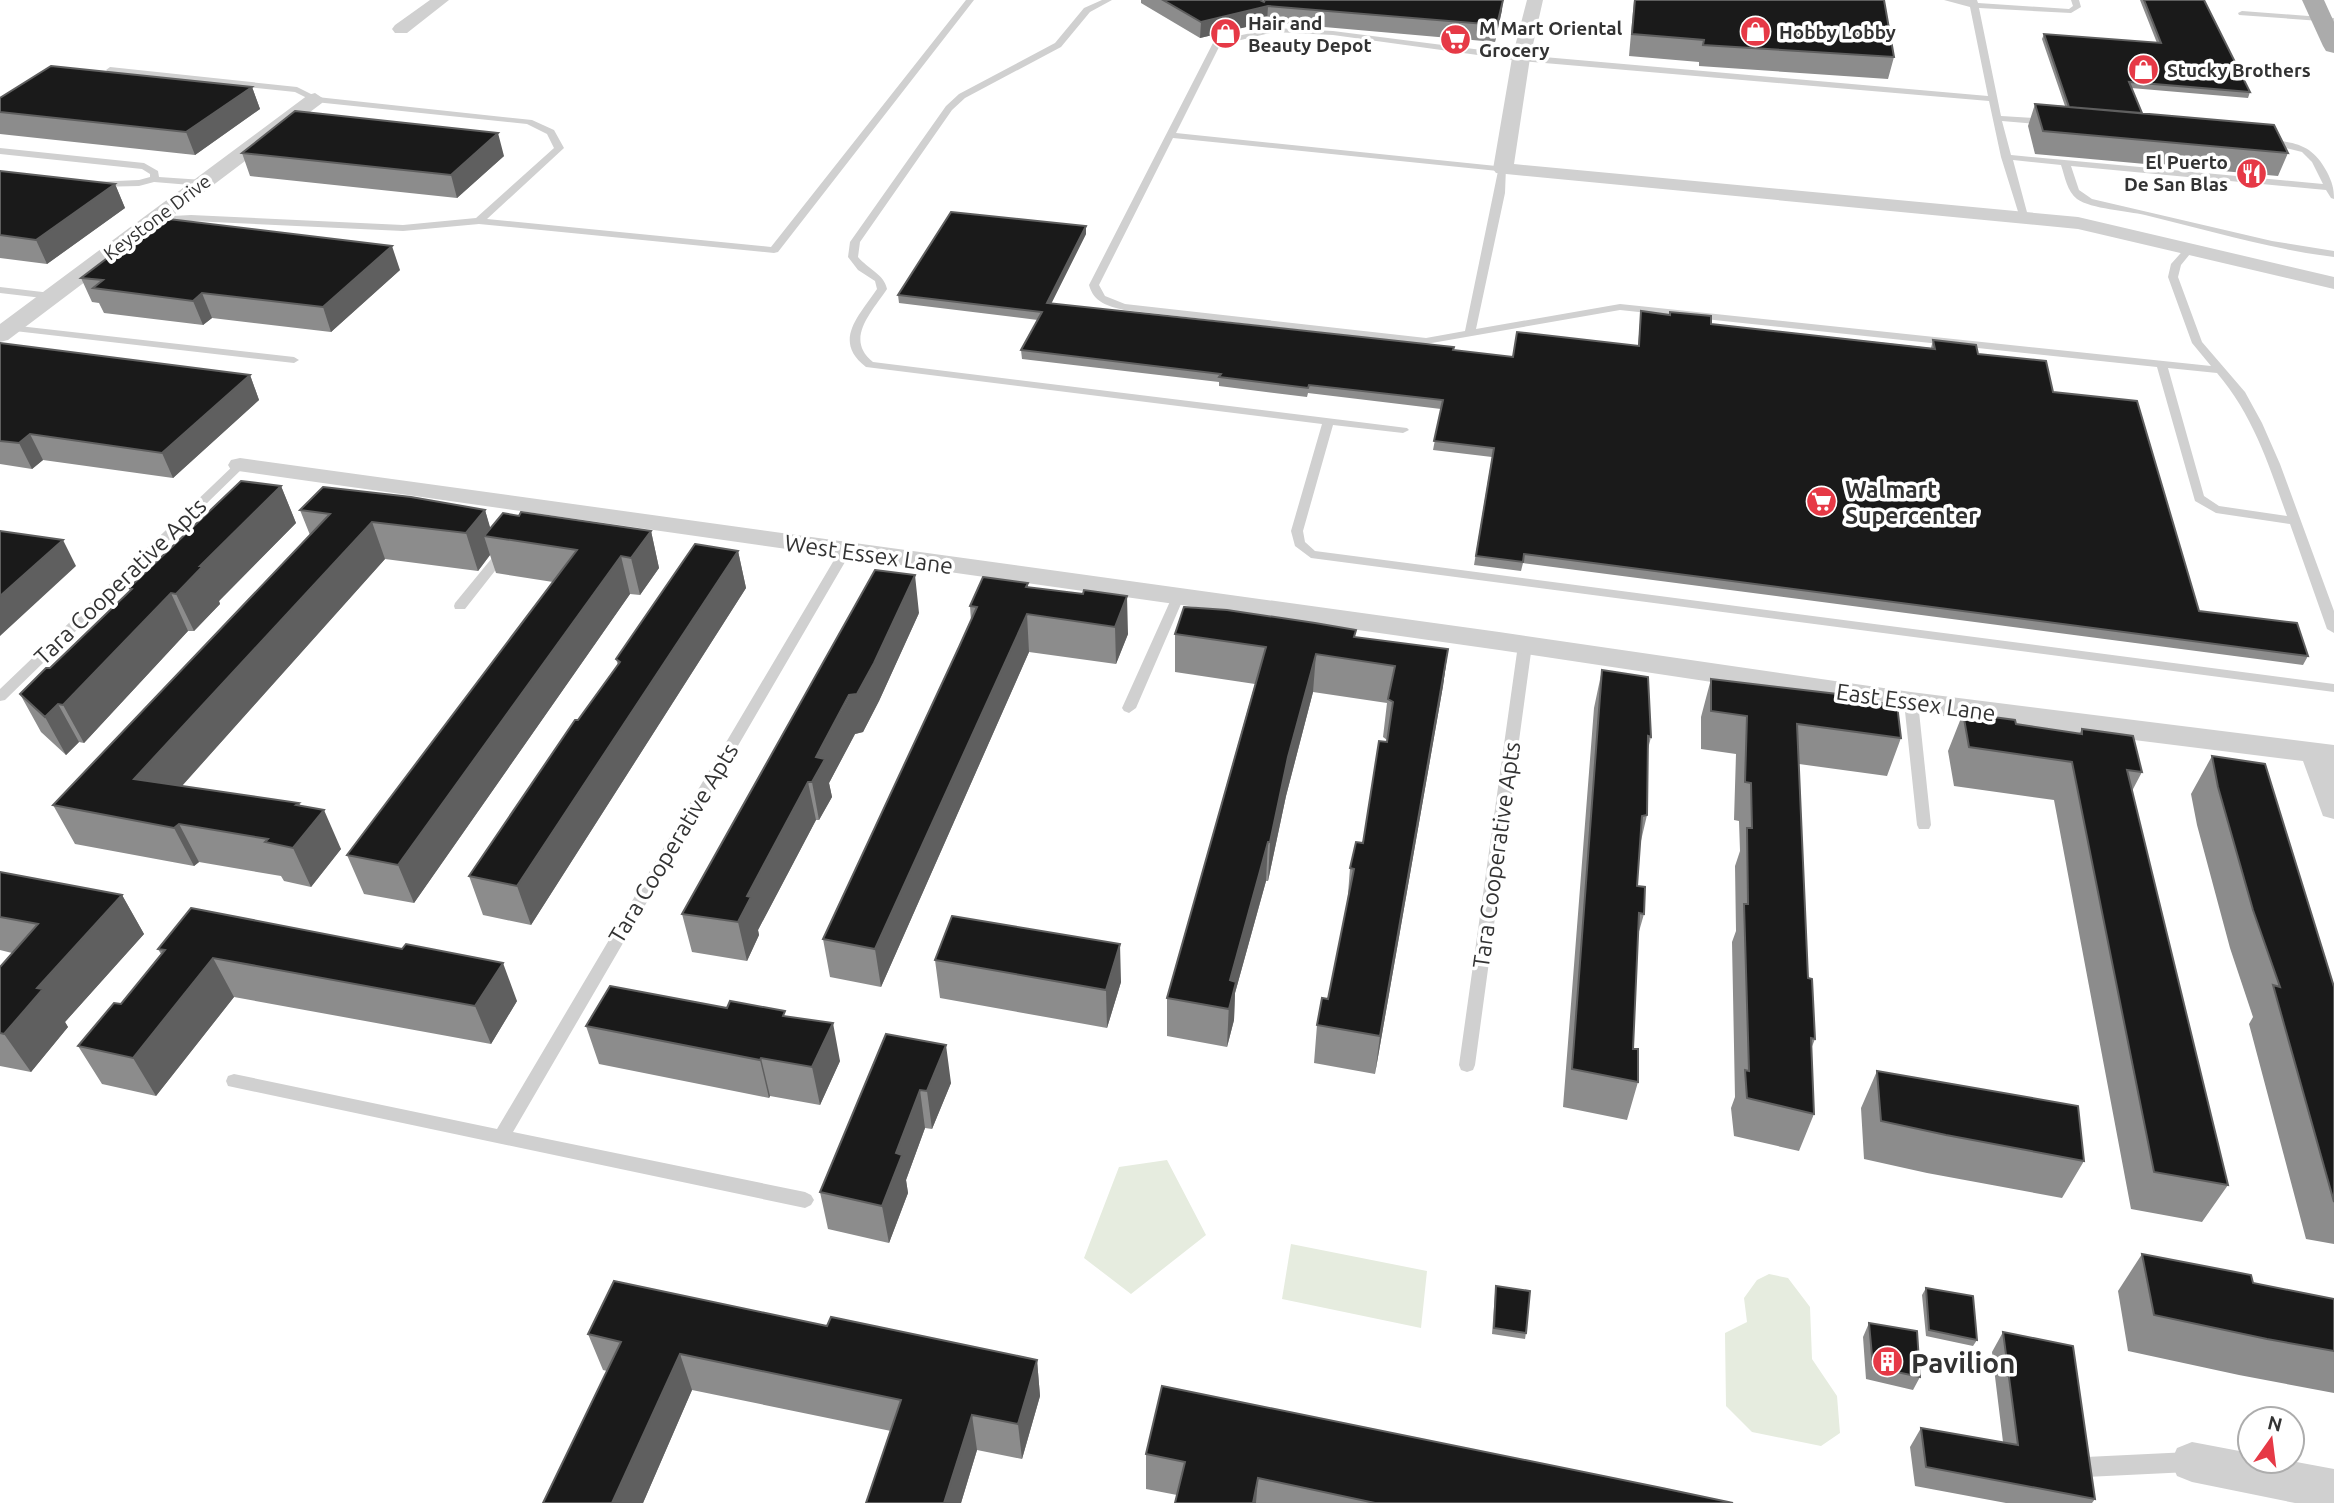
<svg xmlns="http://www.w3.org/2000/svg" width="2334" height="1503" viewBox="0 0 2334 1503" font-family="Ubuntu,sans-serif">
	<rect width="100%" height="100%" fill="#fff"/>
	<path fill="#e6ecdf" d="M1167,1160L1206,1235L1131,1294L1084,1258L1119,1167Z
		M1291,1244L1427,1271L1421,1328L1282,1299Z
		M1769,1274L1788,1278L1810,1307L1812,1359L1837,1396L1840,1433L1821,1446L1752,1432L1726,1406L1725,1333L1747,1322L1744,1298L1757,1280Z"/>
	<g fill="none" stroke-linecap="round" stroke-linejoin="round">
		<path fill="#d0d0d0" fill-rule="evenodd" d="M966,0H974L778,252L774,253L479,224L403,231L191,221L151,222V218L154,217L191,215L403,225L476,218L554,148L547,134L527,124L315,102L295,92L110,73L106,70L110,67L297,87L317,97L532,120L554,130L564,148L487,219L771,247Z
			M1102,0H1112L1090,12L1061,47L965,98L952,110L860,242L858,257C868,269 884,274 887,289C872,312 844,339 873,362L1407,428L1409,430L1403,433L1333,425L1303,531L1305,542L1315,551L2334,684V692L1311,558L1295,546L1291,531L1322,424L866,367C832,341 859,316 877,289L875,281L858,270L848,257L850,242L946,106L959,94L1055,43L1084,8Z
			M1944,0H1977L1978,3L2069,9L2073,6L2071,0H2079L2081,7L2071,13L1979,8L2001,116L2048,119L2052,122L2048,125L2002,121L2011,155L2323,184L2312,162L2302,152L2262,142L2267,139C2296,143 2312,144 2327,172C2332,182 2334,188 2334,199L2331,198L2326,190L2071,166L2079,190L2092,199L2272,241L2334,251V257C2269,249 2208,230 2145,215C2128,211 2091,209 2077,199C2067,191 2065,177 2061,165L2013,160L2028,216L2020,218L2001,157L1989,101L1521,61L1333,35L1274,32L1220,45L1176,133L1506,167L1505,193L1476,329L1620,304L2211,366L2192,343L2168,277L2171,264L2188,245H2194V249L2181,265L2178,277L2202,342L2245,392L2262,423L2280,464L2334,611V633L2327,629L2290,524L2216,513L2195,501L2157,367L1620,310L1426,344L1124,310C1108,306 1094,303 1089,285L1214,41L1274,28L1333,31L1521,55L1988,96L1970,7ZM1173,138L1498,171L1465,331L1426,338L1125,304L1105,296L1099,285ZM2168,368L2217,373C2253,415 2269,465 2287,516L2219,506L2204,496Z
			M2242,11L2334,18V22L2239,15L2238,13Z
			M0,148L144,163L158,171L159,177L203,180L208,183L203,186L154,182L139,186L97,187L94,186V182L139,180L150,177V174L142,169L0,154Z
			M0,287L51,293L56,296L51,299L0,293Z
			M10,325L294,357L299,360L294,363L6,330V326Z
			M240,462L246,465L244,467L5,700L0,701V689L236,463Z
			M505,546L509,547L511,550L509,553L465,609H455L454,606L455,603L501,547Z
			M846,546L852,550L513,1132L805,1192L811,1195L814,1200L811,1205L805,1208L228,1086L226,1081L228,1076L234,1074L497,1129L840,550Z
			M1178,593L1184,597L1136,708L1129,713L1124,711L1122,708L1172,597Z
			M1525,641L1532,645L1475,1065L1473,1070L1467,1072L1461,1070L1459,1065L1518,645Z
			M1911,697L1918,702L1931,825L1929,829H1919L1917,825L1904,702Z
			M2189,1452L2196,1455L2199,1462L2196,1469L2189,1472L2086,1477L2079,1474L2076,1467L2079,1460L2086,1457Z"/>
		<path fill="#d0d0d0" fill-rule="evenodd" d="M430,0H449L407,33H395L392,29L395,25Z
			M1527,0H1543L1530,58L1514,164L2078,217L2334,277V289L2078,229L1496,173L1493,169L1512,58Z
			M315,93L324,99L322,103L8,340L0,342V324L308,95Z
			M240,458L1499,632L1911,692L2334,745V819L2323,816L2303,761L1911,712L1499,650L231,470L228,465L231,460Z
			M2192,1442L2250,1453V1461H2291L2334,1469V1503H2295L2192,1482L2177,1476L2171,1462L2177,1448Z"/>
		<path fill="#ababab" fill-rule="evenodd" d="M2302,0H2324L2334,22V53L2326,51L2323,46Z"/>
	</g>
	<path fill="#8c8c8c" d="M1141,0H1260L1264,2L1502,10L1495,42L1267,22L1200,38L1141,3Z
		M1634,0H1884L1894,57L1888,79L1699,66V62L1629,56Z
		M2140,0H2204L2250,92L2248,98L2131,88L2142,113L2288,153L2278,176L2035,154L2028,126L2035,104L2065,106L2042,39L2044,34L2157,43Z
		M252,87L260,109L195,155L0,134V98Z
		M242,153L504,156L457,198L250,176Z
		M0,171L115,184L125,208L47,264L0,258Z
		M1086,234L1051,304L1513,357L1638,346L1641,311L1711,324L1931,348L1933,340L1978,354L2053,392L2199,611L2308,656L2303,665L1523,563L1521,571L1474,565L1492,457L1433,450L1441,409L1308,393L1307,397L1219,386V382L1022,359L1021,350L1038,320L899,303L898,295Z
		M400,270L331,332L212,318L203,325L104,313L99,303L92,302L81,278Z
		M0,343L250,375L259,400L173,478L43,460L32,469L0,464Z
		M281,486L296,523L219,601L220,604L194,631H188L84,743L79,742L66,755L41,732L20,694L50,668L130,591L129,588Z
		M300,510H485L490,529L519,516L651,531L659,568L640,595L630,594L414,903L364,894L347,855L553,582L496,573L490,555L478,571L385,559L182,786L300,806L341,849L311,887L284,881L281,876L199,862L194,866L75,844L53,805L310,535Z
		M738,551L746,588L531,925L483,915L469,876L618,665L616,659Z
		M1028,583V587L1083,594L1128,634L1116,664L1029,652L881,987L830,977L823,939L971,621L970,606Z
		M919,613L879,701L863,732L855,734L829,783L832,797L819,820H816L758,930L759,935L747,961L692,952L682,914Z
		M1175,634L1356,637L1448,649L1443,686L1375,1074L1314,1063L1317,1025L1328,999L1347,907L1350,868L1363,843L1387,742V740L1383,737L1387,703L1313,692L1286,796L1268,881H1266L1235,993L1234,1020L1227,1047L1167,1036V998L1255,684L1175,672Z
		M1602,670L1651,737L1648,749L1647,815L1640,845L1637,886L1644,914L1638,935L1633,1049L1638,1082L1627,1120L1563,1107L1594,708Z
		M1711,679L1854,700L1901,738L1887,776L1799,764L1808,978L1815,1039L1811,1049L1814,1114L1799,1151L1734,1136L1731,1108L1735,1097L1732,942L1736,931L1735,866L1740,851L1739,821L1734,820L1736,754L1701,749V717Z
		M1963,713L2016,724L2079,734L2082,729L2142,772L2132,791L2228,1185L2202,1222L2131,1209L2054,800L1954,786L1948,751Z
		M2212,756L2334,987V1244L2306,1239L2249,1024L2253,1017L2230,948L2197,825L2191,794Z
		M0,872L122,895L144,934L65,1022L68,1027L31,1072L0,1066V967L12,953L0,950Z
		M158,949L517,1001L491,1044L234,997L156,1096L102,1084L78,1046L121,1004L161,954Z
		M935,960L1121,982L1107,1028L940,998Z
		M727,1008L786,1017L840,1061L820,1105L770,1096L769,1098L599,1064L586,1026Z
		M886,1034L951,1083L932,1129L925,1128L906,1180L908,1193L889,1243L828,1229L820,1192Z
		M1877,1071L2084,1161L2062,1198L1927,1173L1864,1159L1861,1108Z
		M2142,1254L2253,1283L2334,1299V1393L2239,1375L2128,1351L2118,1291Z
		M1496,1286L1526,1333L1525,1339L1492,1334L1495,1293Z
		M1926,1288L1977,1340L1973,1346L1926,1336L1922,1295Z
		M1869,1323L1920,1377L1913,1390L1866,1379L1863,1337Z
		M827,1326L1037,1360L1040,1396L1022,1459L977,1450L961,1503H866L891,1431L692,1390L643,1503H543L607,1371L603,1370L588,1334Z
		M2003,1332L2095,1499L2092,1503H2006L1915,1486L1910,1447L1921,1428L2003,1442L1992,1352Z
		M1146,1454L1733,1503H1175L1177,1495L1146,1489Z"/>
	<path fill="#5f5f5f" d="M1503,0L1502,10L1495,42L1497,25Z
		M1268,6L1267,22L1200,38L1201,22Z
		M252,87L260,109L195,155L186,132Z
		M498,133L504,156L457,198L451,175Z
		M115,184L125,208L47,264L36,240Z
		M1086,226V234L1047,312V303Z
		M392,246L400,270L331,332L323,307Z
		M202,293L212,318L203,325L193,301Z
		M250,375L259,400L173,478L162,453Z
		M30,434L43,460L32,469L19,443Z
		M281,486L296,523L219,601L220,604L194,631L176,594L200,566Z
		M485,510L493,537L484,536L490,555L478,571L466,533Z
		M372,522L385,559L154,817L134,779Z
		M651,531L659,568L640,595L631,558Z
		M63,540L76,566L0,636V596Z
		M738,551L746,588L531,925L517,886Z
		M621,556L630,594L414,903L398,865Z
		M915,575L919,613L879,701L863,732L855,734L829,783L832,797L819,820L812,782L816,757Z
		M171,593L188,631L84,743L63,705Z
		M1127,596L1128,634L1116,664L1115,627Z
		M1027,614L1029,652L881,987L875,949Z
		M1448,649L1443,686L1375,1074L1380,1036Z
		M1316,654L1313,692L1286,796L1268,881L1270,842L1288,757Z
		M58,704L79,742L66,755L45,717Z
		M808,782L816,820L758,930L759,935L747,961L738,922L747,896Z
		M299,803L310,828L324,810L341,849L311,887L293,848L296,805Z
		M179,824L199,862L194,866L174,828Z
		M1268,842L1266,881L1235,993L1234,1020L1227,1047L1230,980Z
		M122,895L144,934L65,1022L68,1027L31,1072L4,1034L37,988Z
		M1120,944L1121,982L1107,1028L1106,990Z
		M213,958L234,997L156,1096L133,1058Z
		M503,963L517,1001L491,1044L475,1006Z
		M833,1023L840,1061L820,1105L812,1067Z
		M946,1045L951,1083L932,1129L927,1091Z
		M761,1058L770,1096L769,1098L760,1060Z
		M920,1090L925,1128L906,1180L908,1193L889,1243L882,1206L896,1153Z
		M680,1354L692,1390L643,1503H612Z
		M1037,1360L1040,1396L1022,1459L1018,1424Z
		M972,1415L977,1450L961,1503H944Z
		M1258,1478L1256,1503H1253Z"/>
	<path fill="#1a1a1a" stroke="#5f5f5f" stroke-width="2" d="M1163,0H1260L1264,2L1265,0H1503L1497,25L1268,6L1201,22Z
		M1635,0H1884L1894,57L1703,45L1704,40L1632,34Z
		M2144,0H2204L2250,92L2129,82L2142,113L2069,107L2044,34L2161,43Z
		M51,66L252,87L186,132L0,112V98Z
		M2035,104L2274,125L2288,153L2043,131Z
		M295,111L498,133L451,175L242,153Z
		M0,171L115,184L36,240L0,235Z
		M951,212L1086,226L1047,303L1454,347L1453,350L1513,357L1517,332L1639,346L1641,311L1670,315V312L1711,316V324L1935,349L1933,340L1976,345L1978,354L2046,361L2053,392L2137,401L2199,611L2297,623L2308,656L1524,554L1523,562L1476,556L1494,448L1434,441L1443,400L1309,385L1308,388L1219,377L1221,374L1021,350L1042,312L898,295Z
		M160,218L392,246L323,307L202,293L193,301L93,288L103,280L81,278Z
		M0,343L250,375L162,453L30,434L19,443L0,441Z
		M241,481L281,486L200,566H203L176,594L171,593L63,705L58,704L45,717L20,694L46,668H50L132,589L129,588Z
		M323,487L411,497L485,510L466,533L372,522L134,779L299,803L296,805L324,810L293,848L265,842L268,839L179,824L174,828L53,805L330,514L300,510Z
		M521,512L651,531L631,558L621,556L398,865L347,855L577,550L484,536L503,513L519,516Z
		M0,531L63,540L0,596Z
		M695,544L738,551L517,886L469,876L575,720H578L620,662L616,659Z
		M875,570L915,575L874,663L857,694L849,695L816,757L825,759L812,782H808L747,896L751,897L738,922L682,914Z
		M983,577L1028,583L1026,587L1083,594L1084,590L1127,596L1115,627L1027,614L875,949L823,939L959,647L977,607L970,606Z
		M1184,607L1227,610L1315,623L1356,630L1354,637L1448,649L1380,1036L1317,1025L1322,998L1328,999L1354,869L1350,868L1356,842L1363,843L1379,741L1387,742L1393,702L1388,699L1395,666L1316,654L1288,757L1270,842H1268L1230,980L1236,982L1229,1009L1167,998L1266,647L1175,634Z
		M1602,670L1648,677L1651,737L1648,736L1647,815L1642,816L1637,886L1645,887L1644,914L1639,913L1633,1049H1638V1082L1572,1069Z
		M1711,679L1854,696V700L1897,705L1901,738L1797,724L1808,978L1812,979L1815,1039L1811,1038L1814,1114L1747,1098L1745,1070L1749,1071L1744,904H1748L1747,828H1752L1751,783L1745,782L1747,716L1711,711Z
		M1963,713L2015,720L2016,724L2082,734V729L2133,736L2142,772L2127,770L2228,1185L2154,1172L2072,762L1969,747Z
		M2212,756L2265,764L2334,987V1202L2273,985L2280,987L2253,910L2218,787Z
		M0,872L122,895L37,988L43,989L4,1034L0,1033V967L38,924L0,917Z
		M191,908L402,949L406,944L503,963L475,1006L213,958L133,1058L78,1046L114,1003L121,1004L165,950L158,949Z
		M952,916L1120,944L1106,990L935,960Z
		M610,986L727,1008L730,1001L785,1011L783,1016L833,1023L812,1067L761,1058L760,1060L586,1026Z
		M886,1034L946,1045L927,1091L920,1090L896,1153L902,1155L882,1206L820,1192Z
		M1877,1071L2078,1106L2084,1161L1946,1135L1881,1121Z
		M2142,1254L2251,1275L2253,1283L2334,1299V1351L2267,1339L2154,1315Z
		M614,1281L827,1326L831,1317L1037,1360L1018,1424L972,1415L944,1503H866L901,1400L680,1354L612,1503H543L621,1342L588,1334Z
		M1496,1286L1530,1291L1526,1333L1494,1328Z
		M1926,1288L1973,1296L1977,1340L1929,1330Z
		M1869,1323L1917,1331L1920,1377L1873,1367Z
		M2003,1332L2073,1346L2095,1499L1926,1467L1921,1428L2018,1445Z
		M1162,1386L1662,1488L1733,1503H1375L1258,1478L1253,1503H1175L1185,1462L1146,1454Z"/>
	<defs>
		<symbol id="shop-disc" viewBox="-11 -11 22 22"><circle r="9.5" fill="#e63946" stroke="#fff"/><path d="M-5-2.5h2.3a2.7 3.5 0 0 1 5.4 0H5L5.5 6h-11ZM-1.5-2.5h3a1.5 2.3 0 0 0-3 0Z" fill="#fff"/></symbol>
		<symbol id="supermarket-disc" viewBox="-11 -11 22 22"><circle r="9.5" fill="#e63946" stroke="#fff"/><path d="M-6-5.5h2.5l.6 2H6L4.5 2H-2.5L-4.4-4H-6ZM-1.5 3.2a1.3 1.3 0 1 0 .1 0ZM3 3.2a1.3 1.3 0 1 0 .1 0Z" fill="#fff"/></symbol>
		<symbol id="restaurant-disc" viewBox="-11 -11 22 22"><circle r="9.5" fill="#e63946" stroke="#fff"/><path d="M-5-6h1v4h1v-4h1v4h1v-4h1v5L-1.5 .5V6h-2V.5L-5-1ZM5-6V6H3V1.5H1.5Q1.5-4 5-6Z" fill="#fff"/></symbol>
		<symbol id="building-disc" viewBox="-11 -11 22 22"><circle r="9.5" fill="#e63946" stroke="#fff"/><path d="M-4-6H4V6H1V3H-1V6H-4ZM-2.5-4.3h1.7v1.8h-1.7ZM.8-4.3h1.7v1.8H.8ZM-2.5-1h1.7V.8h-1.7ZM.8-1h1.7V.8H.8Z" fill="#fff"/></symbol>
	</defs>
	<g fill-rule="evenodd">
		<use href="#shop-disc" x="1738" y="14" width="35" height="35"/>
		<use href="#shop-disc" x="1208" y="16" width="35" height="35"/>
		<use href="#supermarket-disc" x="1438" y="22" width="35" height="35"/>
		<use href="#shop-disc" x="2126" y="52" width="35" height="35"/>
		<use href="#restaurant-disc" x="2234" y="156" width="35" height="35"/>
		<use href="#supermarket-disc" x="1804" y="484" width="35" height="35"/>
		<use href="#building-disc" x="1870" y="1344" width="35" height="35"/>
	</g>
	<g text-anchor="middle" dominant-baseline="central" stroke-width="7" stroke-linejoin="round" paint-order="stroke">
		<g font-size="19" font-weight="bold" fill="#333" stroke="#fff" text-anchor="start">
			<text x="1248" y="23">Hair and<tspan x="1248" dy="22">Beauty Depot</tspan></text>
			<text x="1479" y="28">M Mart Oriental<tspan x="1479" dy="22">Grocery</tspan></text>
			<text x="1779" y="32">Hobby Lobby</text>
			<text x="2167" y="70">Stucky Brothers</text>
			<text x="2228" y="162" text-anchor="end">El Puerto<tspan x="2228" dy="22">De San Blas</tspan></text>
		</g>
		<g font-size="19" fill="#333" stroke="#fff">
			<text transform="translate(157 217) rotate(-37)">Keystone Drive</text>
		</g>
		<g font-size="23" font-weight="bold" fill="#333" stroke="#fff" text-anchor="start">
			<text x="1845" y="489">Walmart<tspan x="1845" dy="26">Supercenter</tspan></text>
		</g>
		<g font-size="23" fill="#333" stroke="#fff">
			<text transform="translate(869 554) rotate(8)">West Essex Lane</text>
			<text transform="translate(120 581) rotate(-44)">Tara Cooperative Apts</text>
			<text transform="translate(1916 702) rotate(8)">East Essex Lane</text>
			<text transform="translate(673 843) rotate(-59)">Tara Cooperative Apts</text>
			<text transform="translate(1496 855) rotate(-82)">Tara Cooperative Apts</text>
		</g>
		<g font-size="28" font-weight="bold" fill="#333" stroke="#fff" text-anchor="start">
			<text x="1911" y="1362">Pavilion</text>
		</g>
	</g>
	<g transform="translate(2271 1440) rotate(14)"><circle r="33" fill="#ffffff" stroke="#adadad" stroke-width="2"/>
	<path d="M0-5L12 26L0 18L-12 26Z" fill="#e63946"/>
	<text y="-10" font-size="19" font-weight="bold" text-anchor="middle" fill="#333333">N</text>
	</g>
</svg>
